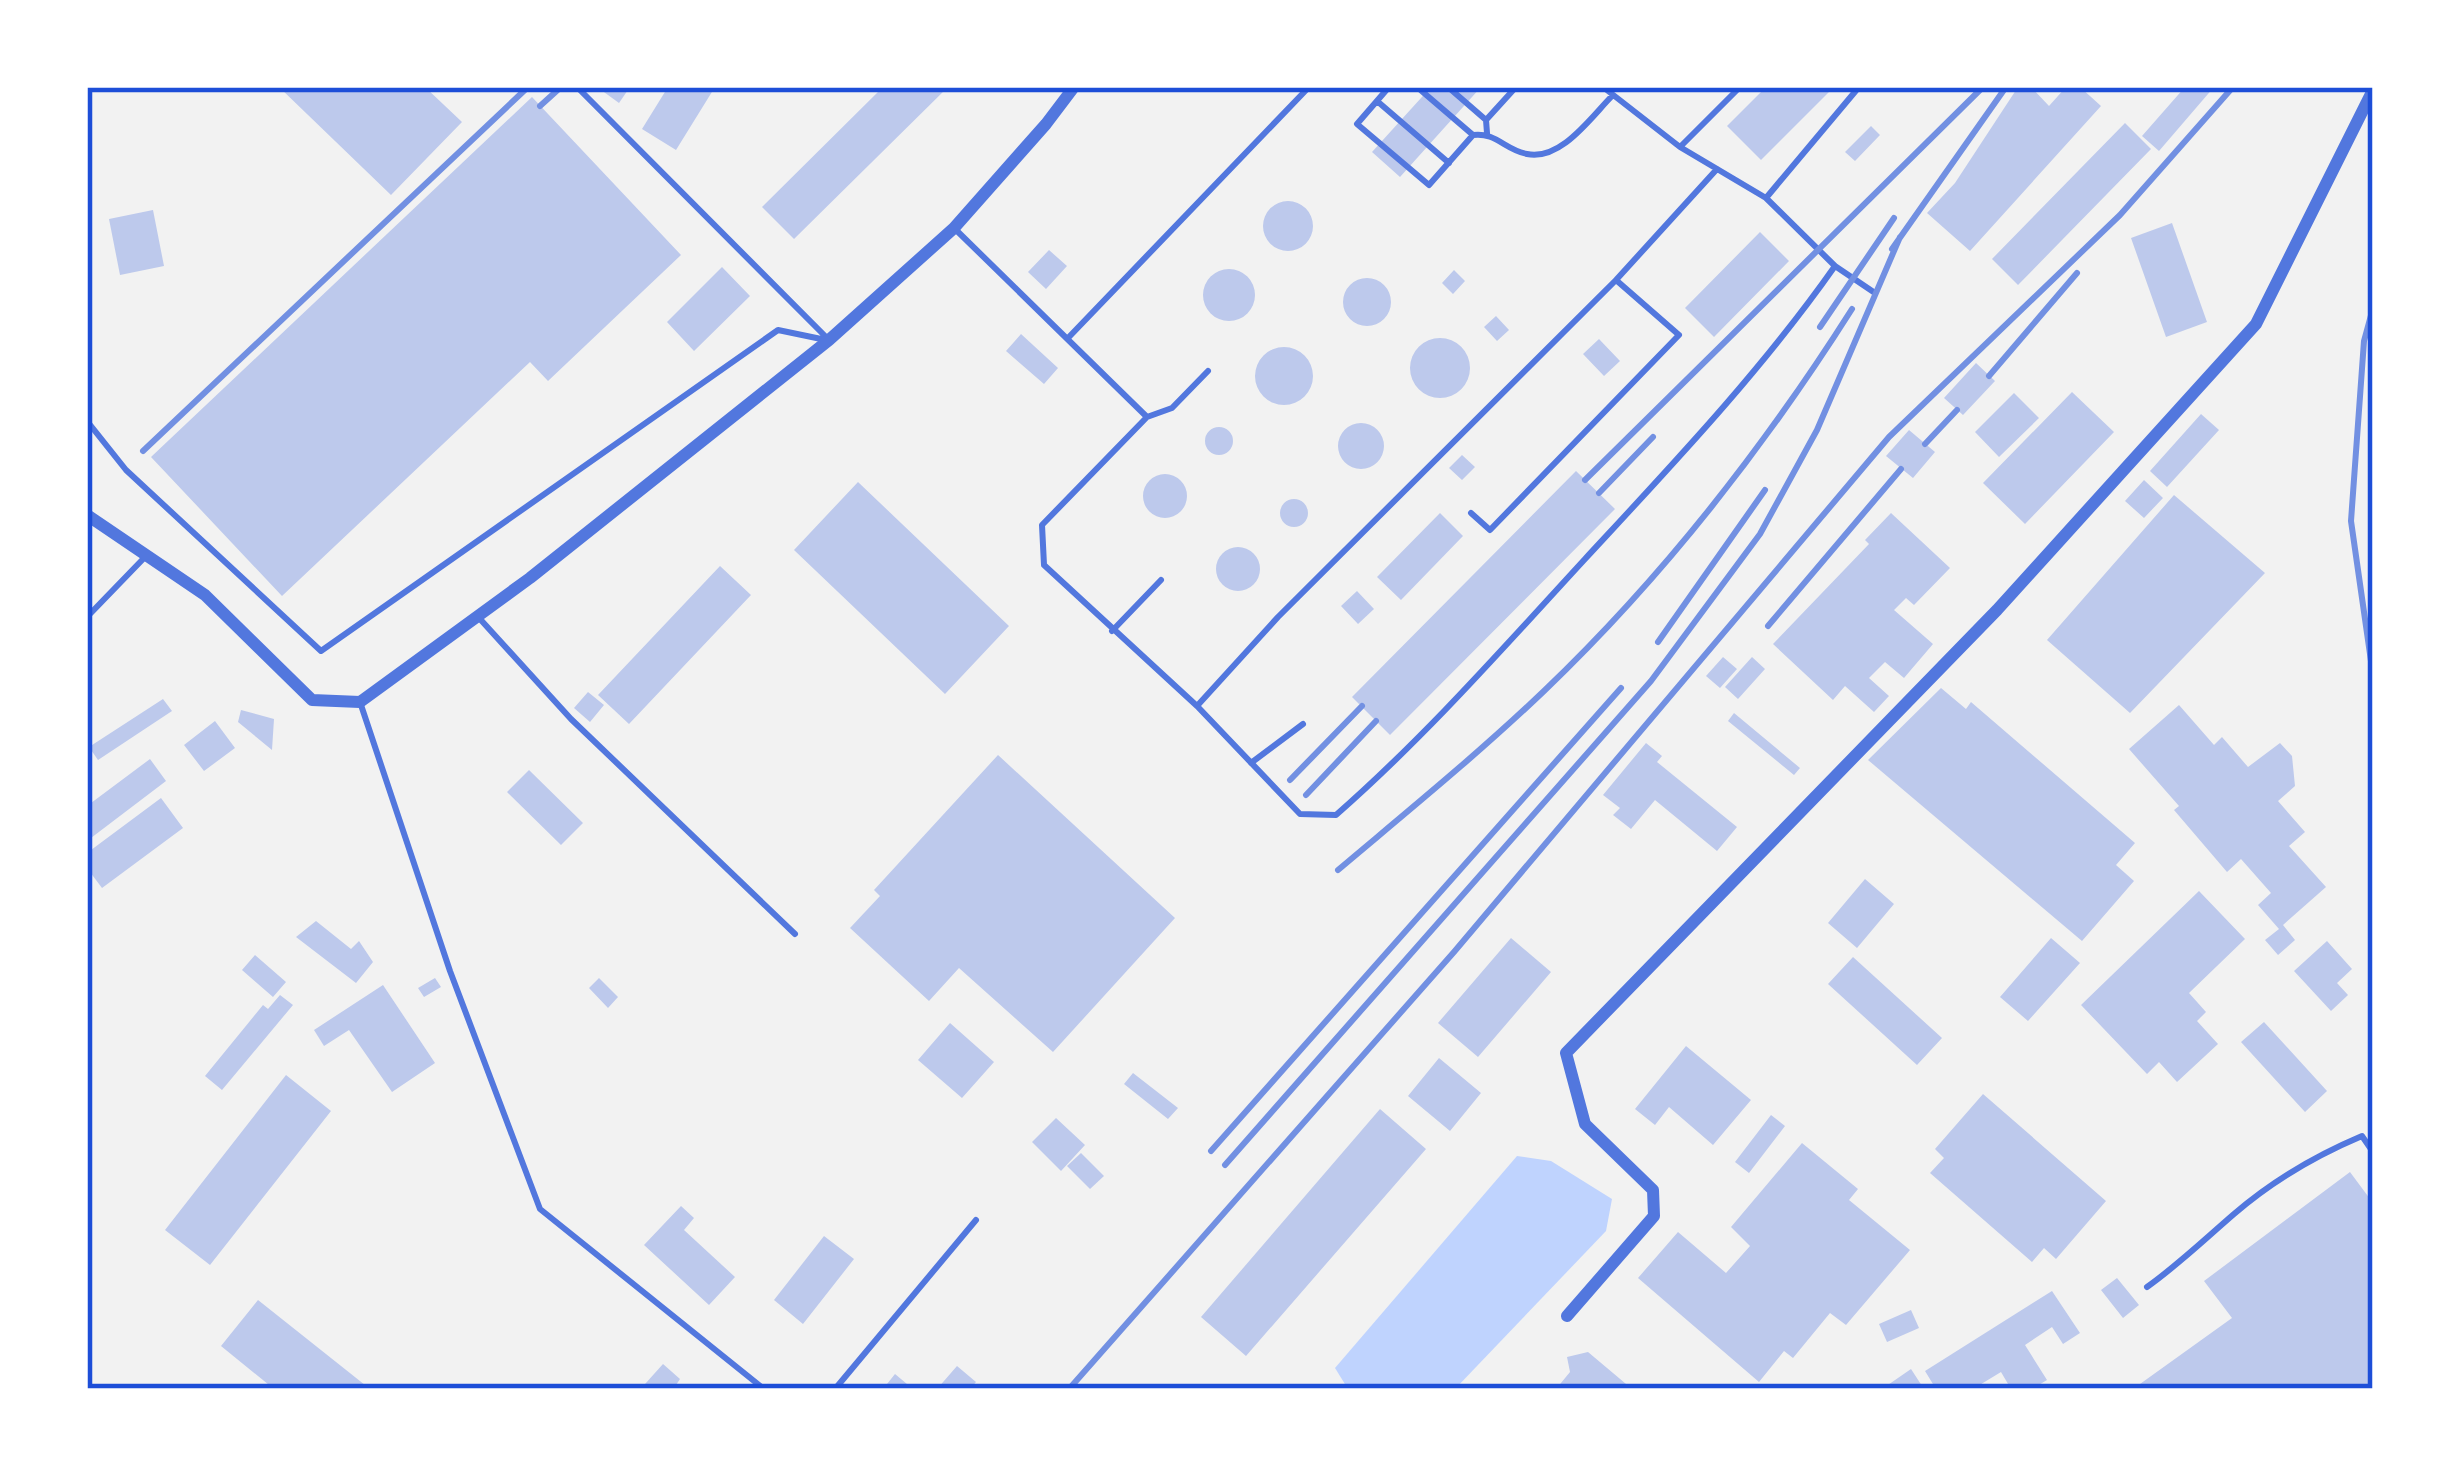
<svg xmlns="http://www.w3.org/2000/svg" width="2460" height="1476" viewBox="0 0 2460 1476" font-family="'PT Sans Narrow',sans-serif">
	<rect width="100%" height="100%" fill="#f2f2f2"/>
	<path fill="#bfd3fe" d="M1517,1156L1551,1161L1612,1199L1606,1231L1455,1389H1348L1335,1368Z"/>
	<path fill="#bdc9ec" d="M279,87H425L462,122L391,195Z
		M597,87H630L619,103Z
		M668,87H715L676,150L642,129Z
		M883,87H948L794,239L762,207Z
		M1431,87H1481L1400,177L1372,152Z
		M1766,87H1834L1761,160L1727,126Z
		M2018,87H2031L2049,106L2066,87H2080L2101,106L1970,251L1927,213L1955,183Z
		M2185,87H2214L2159,151L2142,136Z
		M532,97L681,255L548,381L530,362L282,596L151,457Z
		M2125,123L2151,149L2018,285L1992,259Z
		M1871,126L1880,135L1855,161L1845,152Z
		M1263 226a25 25 0 1 1 50 0a25 25 0 1 1-50 0Z
		M153,210L164,266L120,275L109,219Z
		M2172,223L2207,322L2166,337L2131,238Z
		M1760,232L1789,261L1714,337L1685,308Z
		M1049,250L1067,266L1046,289L1028,272Z
		M722,267L750,296L694,351L667,322Z
		M1203 295a26 26 0 1 1 52 0a26 26 0 1 1-52 0Z
		M1454,270L1465,281L1453,294L1442,283Z
		M1343 302a24 24 0 1 1 48 0a24 24 0 1 1-48 0Z
		M1496,316L1509,330L1497,341L1484,327Z
		M1021,334L1058,368L1044,384L1006,351Z
		M1410 368a30 30 0 1 1 60 0a30 30 0 1 1-60 0Z
		M1599,339L1620,361L1604,376L1583,354Z
		M1255 376a29 29 0 1 1 58 0a29 29 0 1 1-58 0Z
		M1976,363L1995,381L1963,415L1944,398Z
		M2072,392L2114,432L2025,524L1983,483Z
		M2014,393L2039,418L1999,457L1975,432Z
		M2201,414L2219,430L2167,487L2150,471Z
		M1338 446a23 23 0 1 1 46 0a23 23 0 1 1-46 0Z
		M1205 441a14 14 0 1 1 28 0a14 14 0 1 1-28 0Z
		M1909,430L1935,452L1913,478L1886,456Z
		M1462,455L1475,467L1462,480L1449,468Z
		M1576,471L1615,509L1390,735L1352,697Z
		M1143 496a22 22 0 1 1 44 0a22 22 0 1 1-44 0Z
		M2144,480L2163,498L2144,518L2125,501Z
		M858,482L1009,626L945,694L794,550Z
		M2174,495L2265,573L2130,713L2047,640Z
		M1280 513a14 14 0 1 1 28 0a14 14 0 1 1-28 0Z
		M1440,513L1463,536L1401,600L1377,577Z
		M1891,513L1950,568L1914,605L1906,598L1894,610L1933,644L1904,678L1885,662L1869,678L1889,696L1874,712L1845,686L1833,700L1773,644L1869,544L1865,540Z
		M1216 569a22 22 0 1 1 44 0a22 22 0 1 1-44 0Z
		M720,566L751,595L629,724L598,695Z
		M1357,591L1374,609L1358,624L1341,606Z
		M1723,657L1737,669L1720,688L1706,676Z
		M1752,657L1765,669L1738,699L1725,687Z
		M1941,688L1966,709L1971,702L2135,843L2116,865L2134,881L2082,941L1868,760Z
		M588,692L604,705L590,722L574,708Z
		M163,699L172,711L98,760L89,747Z
		M2179,705L2214,745L2222,737L2248,767L2280,743L2292,756L2295,786L2278,801L2305,832L2289,846L2326,887L2283,925L2295,940L2278,955L2265,940L2279,929L2258,905L2271,893L2241,859L2227,872L2174,810L2179,806L2129,749Z
		M241,710L274,719L272,750L238,722Z
		M1734,713L1800,768L1794,775L1728,721Z
		M215,721L235,748L204,771L184,745Z
		M1646,743L1662,756L1657,762L1737,827L1717,851L1655,800L1631,829L1613,815L1620,808L1603,795Z
		M998,755L1175,918L1053,1052L959,968L929,1001L850,928L880,896L874,890Z
		M150,759L166,781L87,841V806Z
		M529,770L583,823L561,845L507,792Z
		M161,798L183,828L102,888L87,868V853Z
		M1865,879L1894,904L1857,948L1828,923Z
		M2199,891L2245,939L2189,993L2206,1012L2197,1021L2218,1044L2177,1082L2159,1062L2147,1074L2081,1005Z
		M316,921L351,949L359,941L373,962L356,983L296,937Z
		M1511,938L1551,972L1478,1057L1438,1023Z
		M2051,938L2080,963L2028,1021L2000,997Z
		M2327,941L2352,969L2337,983L2348,995L2331,1011L2294,971Z
		M255,955L286,982L273,997L242,970Z
		M1853,957L1942,1038L1917,1065L1828,984Z
		M435,978L441,987L424,997L418,988Z
		M599,978L618,997L608,1008L589,988Z
		M383,985L435,1063L392,1092L349,1030L324,1046L314,1030Z
		M280,995L293,1005L222,1090L205,1076L263,1005L268,1009Z
		M2264,1022L2327,1091L2305,1112L2241,1042Z
		M950,1023L994,1062L962,1098L918,1060Z
		M1686,1046L1751,1100L1713,1145L1669,1107L1655,1125L1635,1109Z
		M1439,1058L1481,1093L1450,1131L1408,1096Z
		M1133,1073L1178,1108L1168,1119L1124,1084Z
		M286,1075L331,1111L210,1265L165,1230Z
		M1983,1094L2106,1201L2056,1259L2044,1248L2032,1262L1930,1173L1944,1158L1935,1149Z
		M1380,1109L1426,1149L1246,1356L1201,1317Z
		M1771,1115L1785,1126L1749,1173L1735,1162Z
		M1056,1118L1085,1145L1061,1171L1032,1142Z
		M1802,1143L1858,1189L1849,1200L1910,1250L1846,1325L1830,1313L1793,1358L1784,1351L1759,1382L1638,1278L1678,1232L1726,1273L1750,1246L1731,1227Z
		M1081,1153L1104,1176L1090,1189L1067,1166Z
		M2350,1172L2373,1203V1389H2133L2232,1318L2204,1281Z
		M681,1206L694,1218L684,1230L735,1277L709,1305L644,1245Z
		M824,1236L854,1259L803,1324L774,1300Z
		M2117,1278L2139,1305L2123,1318L2101,1290Z
		M2052,1291L2080,1333L2063,1344L2052,1327L2025,1345L2047,1380L2032,1389H2011L2001,1372L1973,1389H1936L1925,1371Z
		M258,1300L370,1389H274L221,1346Z
		M1911,1310L1919,1328L1887,1342L1879,1324Z
		M1588,1352L1632,1389H1556L1570,1372L1567,1357Z
		M663,1364L680,1379L676,1385L680,1389H651L645,1384Z
		M957,1366L976,1382L970,1389H937Z
		M1911,1369L1924,1389H1882Z
		M895,1374L913,1389H883Z"/>
	<g fill="none" stroke-linecap="round" stroke-linejoin="round">
		<path stroke="#5277de" stroke-width="6" d="M577,87L827,338
			M1389,87L1357,124L1429,185L1473,135C1496,132 1505,150 1527,154C1561,161 1591,117 1612,96
			M1417,87L1473,135
			M1448,87L1486,120
			M1603,87L1680,147L1766,198L1859,87
			M1377,101L1449,163
			M1487,133L1486,120L1516,87
			M1680,147L1740,87
			M954,228L1147,417L1042,525L1044,565L1197,706L1300,814L1336,815C1426,736 1504,647 1585,559C1672,465 1762,370 1835,266L1766,198
			M1835,266L1875,293
			M1068,338L1309,87
			M1147,417L1172,408L1208,371
			M87,421L126,470L321,651L778,330L826,340
			M1471,513L1490,530L1679,335L1616,280L1717,169
			M87,617L145,557
			M480,619L571,719L795,934
			M1112,631L1161,580
			M360,702L450,971L540,1209L764,1389
			M1197,706L1278,617L1616,280
			M1251,763L1303,724
			M2147,1287C2178,1265 2205,1239 2234,1214C2271,1182 2317,1155 2362,1136L2373,1152
			M835,1389L976,1220"/>
		<path stroke="#5277de" stroke-width="12" d="M87,515L205,595L312,700L360,702L530,578L829,340L954,228L1046,124L1074,87
			M1567,1316L1654,1216L1653,1190L1585,1124L1566,1053L1997,610L2256,324L2373,90"/>
		<path stroke="#7290e2" stroke-width="6" d="M540,106L561,87
			M1892,249L2006,87
			M2373,308L2364,341L2351,521L2373,675
			M1820,327L1894,218
			M1989,376L2077,273
			M1925,444L1957,410
			M143,451L528,87
			M1585,480L1983,87
			M1599,493L1653,437
			M1768,626L1901,469
			M1658,642L1765,490
			M1290,780L1362,706
			M1306,795L1376,721
			M1338,870C1408,811 1478,754 1544,691C1662,578 1765,446 1852,309
			M1211,1151L1621,688
			M1225,1165L1651,681L1760,534L1817,430L1900,237
			M1069,1389L1454,952L1889,437L2120,215L2233,87"/>
	</g>
	<rect width="2460" height="1476" fill="none" stroke="#ffffff" stroke-width="180"/>
	<rect x="90" y="90" width="2280" height="1296" fill="none" stroke="#1d4ed8" stroke-width="4.5"/>
</svg>
